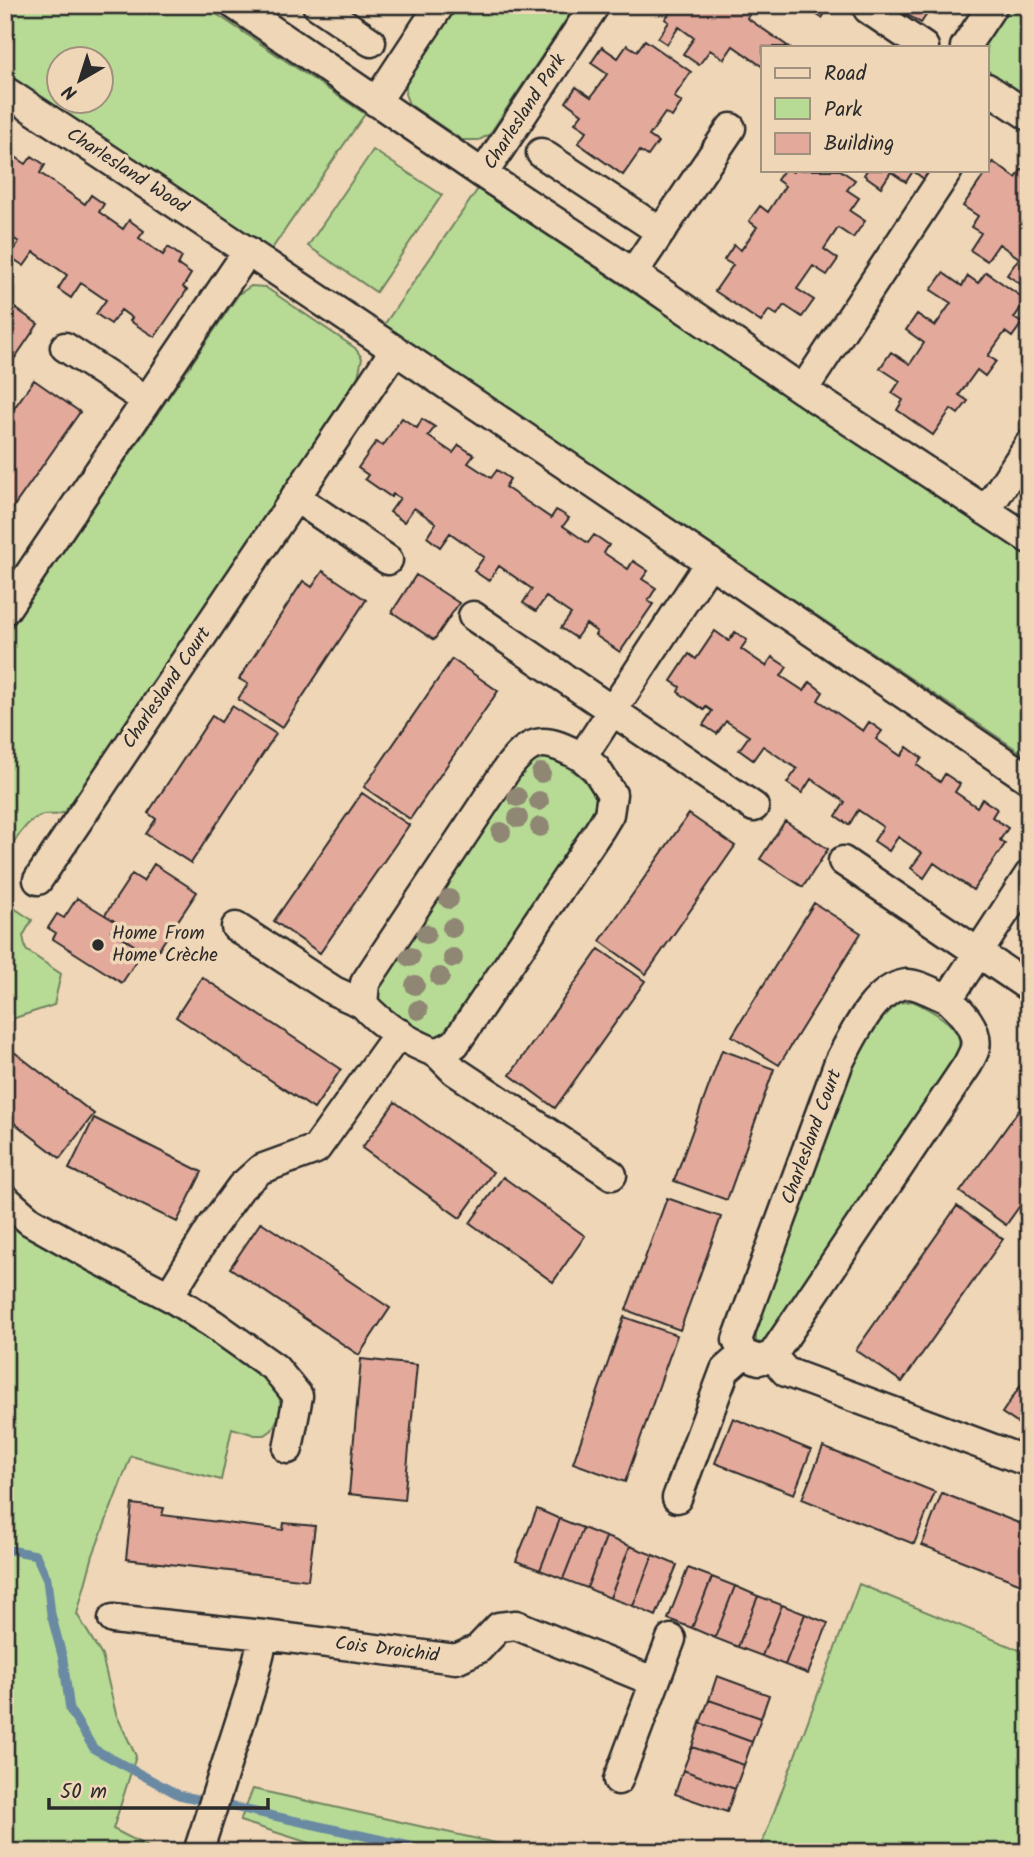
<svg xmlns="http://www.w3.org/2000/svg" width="1034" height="1857" viewBox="0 0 1034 1857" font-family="Kalam,sans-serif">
	<rect width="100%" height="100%" fill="#efd6b7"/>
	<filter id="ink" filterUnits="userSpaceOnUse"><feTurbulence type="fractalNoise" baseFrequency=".0143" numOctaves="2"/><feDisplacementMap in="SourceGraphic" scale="14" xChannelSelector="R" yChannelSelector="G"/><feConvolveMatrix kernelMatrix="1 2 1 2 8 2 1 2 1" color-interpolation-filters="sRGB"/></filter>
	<g filter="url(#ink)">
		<path fill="#b7db95" stroke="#718360" stroke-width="2" fill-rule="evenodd" d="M5,5H203L365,114L271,250L5,73ZM60,60H102V102H60Z
			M458,5H576L489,135L479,140H462L409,104L405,94L407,80Z
			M1009,5H1029V97L1019,93L987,70V47H983L988,37Z
			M373,150L442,195L376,292L308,246Z
			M478,189L1029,557V758L384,325Z
			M251,286L265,287L355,348L362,358L358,377L68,810C53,819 51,812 40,816C24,822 14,843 5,857V637L239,294Z
			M544,757C565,763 585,777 597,795L593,815L447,1030L435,1039L379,1004L375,993L380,982L527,765Z
			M5,902L32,920L23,936L26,950L61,974L54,1005L15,1018L5,1024Z
			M913,1001C927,1008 955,1022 959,1039C960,1044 958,1052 956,1057L769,1337L762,1343L756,1342V1331L838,1105L861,1050L881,1020L898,1003Z
			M5,1218L33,1239L184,1320L259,1372L277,1388L282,1410L272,1430L265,1435H255L232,1428L221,1480L131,1456L93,1555L77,1614L102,1656L116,1714L136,1756L113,1829L158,1852H5Z
			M859,1584L1029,1654V1852H759Z
			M253,1789L536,1852H338L240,1821Z"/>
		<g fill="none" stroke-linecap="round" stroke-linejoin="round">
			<path stroke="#6b8aa3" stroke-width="9" d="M5,1549L36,1555L47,1579L51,1614L63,1659L70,1710L94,1749L179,1795L410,1846L421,1852"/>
		</g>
		<path fill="#e3aa9c" stroke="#2b2b2b" stroke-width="2" d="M665,5H755L747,18L789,47H763V67L733,46L724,59L710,50L699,65L683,54L694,38L679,27L667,44L658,38L669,22L665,19L672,10Z
			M802,5H830L822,18Z
			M892,5H927L931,8L921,23Z
			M645,40L691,72L674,97L682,102L679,106L672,117L665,113L649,136L658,142L648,156L640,151L623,175L578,143L587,131L575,123L582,114L566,102L576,87L591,97L607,74L591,63L602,47L618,58L627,45L637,51Z
			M5,150L26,164L32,156L45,165L40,173L85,204L91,195L104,204L99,212L123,229L129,220L144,231L139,238L163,255L168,247L182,257L178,265L191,274L183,287L187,290L155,337L130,321L132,318L121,310L111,324L96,314L106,300L81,283L71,298L58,289L67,275L34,252L24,266L9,256L19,242L5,233Z
			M993,162L1016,178L1022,169L1029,174V282L1025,287L1007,275L1019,258L999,244L987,261L970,250L981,233L971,227L978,216L963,206Z
			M784,170H789L793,172L794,170H840L855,180L847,190L859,198L850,211L865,221L853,238L838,228L824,249L838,259L827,275L813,266L797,289L814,300L802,317L784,305L777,315L769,310L761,322L715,291L733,265L724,260L734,245L741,250L757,227L749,221L760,206L768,212L785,186L777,180Z
			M867,170H930L924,179L913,171L906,182L891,172L881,187L864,175Z
			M986,272L1026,300L1014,318L1022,323L1012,337L1005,332L988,356L996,361L988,372L985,376L977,370L959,395L968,401L958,414L951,409L933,435L897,410L903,400L892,393L900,381L880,368L891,352L910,364L924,343L906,330L917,314L935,326L951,303L931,290L943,273L962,286L968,276L978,283Z
			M5,301L38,324L12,362L5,357Z
			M34,380L80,412L5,519V421Z
			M402,418L417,428L422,419L435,427L428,436L453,453L459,445L474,455L468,463L491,478L497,470L510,479L505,487L551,518L556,510L560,512L569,518L563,526L588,543L594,535L599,538L609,545L604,553L628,569L633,561L648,571L642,579L656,588L648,601L653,604L620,652L595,635L597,632L586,624L576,638L561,628L571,614L546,597L536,611L523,603L532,589L499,566L489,581L474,571L484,557L450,533L440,547L427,537L436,523L414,508L404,522L390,512L400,498L393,494L391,497L365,479L368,475L358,468L376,442L383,446Z
			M323,571L366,600L282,728L238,699L248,684L239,679L303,581L312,587Z
			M416,575L459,603L434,640L392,612Z
			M715,631L729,641L735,632L747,640L741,649L766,666L772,657L787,667L781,676L804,691L810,682L823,692L818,700L863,731L869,722L882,731L876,739L901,756L907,747L918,755L922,758L917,765L940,782L945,774L960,784L955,792L977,807L982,799L997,809L992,817L1008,828L1000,840L1005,844L973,890L934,863L924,878L911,868L922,853L898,837L889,851L874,841L883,827L858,810L849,825L836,816L845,802L811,779L802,793L787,783L797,769L763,746L753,760L739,750L749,736L726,721L717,734L703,725L712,711L706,707L704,710L678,692L680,687L671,681L689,654L696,659Z
			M452,659L498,691L410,819L364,787Z
			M232,706L276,734L191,863L146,834L156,819L148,813L212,716L221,722Z
			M362,793L409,825L320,953L274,921Z
			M689,814L735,846L646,974L600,941Z
			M785,821L828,849L803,887L760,859Z
			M154,864L197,892L153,958L111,930L116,922L105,915L132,874L143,881Z
			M77,898L116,922L111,930L143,951L122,983L53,939L56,933L48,928L57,914L64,918Z
			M814,903L861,933L779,1065L732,1036Z
			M599,949L645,981L555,1108L510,1075Z
			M202,977L341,1069L314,1109L176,1017Z
			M5,1045L94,1114L60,1158L5,1116Z
			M722,1050L774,1069L727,1200L674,1181Z
			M1029,1096V1193L1006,1225L960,1192Z
			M395,1102L493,1172L460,1218L362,1148Z
			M94,1118L202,1172L177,1222L69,1169Z
			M503,1177L585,1236L553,1282L470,1223Z
			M667,1198L721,1217L680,1330L626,1310Z
			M957,1206L1003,1239L902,1382L856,1350Z
			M261,1222L390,1308L359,1355L230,1268Z
			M624,1317L677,1335L625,1482L573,1463Z
			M361,1359L417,1365L404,1500L349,1494Z
			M1029,1373V1431L1002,1413Z
			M733,1418L811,1450L794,1494L715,1463Z
			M823,1447L935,1492L914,1544L802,1499Z
			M942,1493L1029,1527V1587L922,1545Z
			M132,1504L164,1508L162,1515L283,1530L284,1523L315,1526L308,1580L126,1559Z
			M537,1509L560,1519L540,1570L516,1561Z
			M560,1519L583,1528L563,1579L540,1570Z
			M583,1528L606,1537L587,1588L563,1579Z
			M606,1537L630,1546L610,1598L587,1588Z
			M630,1546L653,1555L633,1606L610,1598Z
			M653,1555L677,1565L656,1616L633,1606Z
			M688,1568L712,1577L692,1628L668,1619Z
			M712,1577L735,1586L715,1638L692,1628Z
			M735,1586L758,1596L738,1647L715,1638Z
			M758,1596L782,1605L762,1656L738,1647Z
			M782,1605L805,1614L785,1665L762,1656Z
			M805,1614L828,1623L808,1674L785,1665Z
			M717,1676L769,1695L761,1718L709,1700Z
			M709,1700L761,1718L752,1742L700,1723Z
			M700,1723L752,1742L744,1765L692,1747Z
			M692,1747L744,1765L735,1789L683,1770Z
			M683,1770L735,1789L727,1812L675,1794Z"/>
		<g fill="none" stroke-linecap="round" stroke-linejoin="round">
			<defs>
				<path id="street" d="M235,5L483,174L633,273L803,390L1029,539
					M317,5L371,42
					M868,9L924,47
					M965,47L993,5
					M987,88L1029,116
					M5,91C349,317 689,548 1029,779
					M376,102L440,5
					M541,153L661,232
					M483,174L595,5
					M633,273L731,128
					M65,347L146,400
					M803,390L948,170
					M295,497L388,560
					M986,511L1029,445
					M5,610L248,251
					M473,616L754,807
					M582,757L596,769L612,794L609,814L600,829L455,1044L437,1053C410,1043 382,1026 363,1004L365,983L507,769C533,735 546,738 582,757L710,562
					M843,861L1029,987
					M38,880L394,351
					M236,927L334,991L363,1004
					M948,999C938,995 917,983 906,984C874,988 853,1036 839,1062L737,1340L743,1354L759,1360L772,1356L968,1064C970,1059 974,1053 975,1048C979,1029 961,1011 948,999L1029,875
					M437,1053L455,1071L612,1175
					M5,1199L30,1221L96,1258L169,1296L211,1228L241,1187L261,1169L316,1149L399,1033
					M169,1296L213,1324L275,1368L298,1396L288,1449
					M772,1356L786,1372L1029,1462
					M677,1498L725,1370L743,1354
					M113,1619L264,1635L456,1659L478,1649L499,1627L516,1625L655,1682
					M618,1780L671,1639
					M198,1852L250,1691L264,1635"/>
			</defs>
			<use href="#street" stroke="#2b2b2b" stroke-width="33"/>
			<use href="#street" stroke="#efd6b7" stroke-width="28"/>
		</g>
		<g fill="#8f8673">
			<circle cx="541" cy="773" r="10"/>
			<circle cx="517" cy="797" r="10"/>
			<circle cx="539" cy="801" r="10"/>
			<circle cx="518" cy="818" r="10"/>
			<circle cx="540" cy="827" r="10"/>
			<circle cx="501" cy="832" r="10"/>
			<circle cx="449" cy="899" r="10"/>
			<circle cx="452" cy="928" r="10"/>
			<circle cx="426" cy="934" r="10"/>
			<circle cx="410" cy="957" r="10"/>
			<circle cx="453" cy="958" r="10"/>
			<circle cx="440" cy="977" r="10"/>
			<circle cx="415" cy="985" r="10"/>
			<circle cx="418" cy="1010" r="10"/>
		</g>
	</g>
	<circle fill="#2b2b2b" stroke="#efd6b7" stroke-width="2.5" cx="98" cy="945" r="7"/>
	<g text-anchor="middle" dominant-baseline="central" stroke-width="7" stroke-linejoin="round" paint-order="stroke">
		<g font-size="19" fill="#2b2b2b" stroke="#efd6b7">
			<text transform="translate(525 112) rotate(-57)">Charlesland Park</text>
			<text transform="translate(127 171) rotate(33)">Charlesland Wood</text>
			<text transform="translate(167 688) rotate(-56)">Charlesland Court</text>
			<text transform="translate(812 1137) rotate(-70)">Charlesland Court</text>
			<text transform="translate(387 1650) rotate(7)">Cois Droichid</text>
		</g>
		<g font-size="19" fill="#2b2b2b" stroke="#efd6b7" text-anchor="start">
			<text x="112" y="934">Home From<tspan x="112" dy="22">Home Crèche</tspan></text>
		</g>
	</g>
	<rect width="1034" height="1857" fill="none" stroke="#efd6b7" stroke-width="28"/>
	<rect x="14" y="14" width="1006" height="1829" fill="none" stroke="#2b2b2b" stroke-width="2.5" filter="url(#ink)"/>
	<rect x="761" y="46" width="228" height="126" fill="#efd6b7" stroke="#a1927f" stroke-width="2"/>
	<rect x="775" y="68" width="35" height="10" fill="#efd6b7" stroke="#a1927f" stroke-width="2"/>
	<text x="824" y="80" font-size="21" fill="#2b2b2b">Road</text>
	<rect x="775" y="98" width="35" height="21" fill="#b7db95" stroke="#a1927f" stroke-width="2"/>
	<text x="824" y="116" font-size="21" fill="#2b2b2b">Park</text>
	<rect x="775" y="133" width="35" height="21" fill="#e3aa9c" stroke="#a1927f" stroke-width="2"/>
	<text x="824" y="150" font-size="21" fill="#2b2b2b">Building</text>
	<g transform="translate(80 80) rotate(219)"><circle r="33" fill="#efd6b7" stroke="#a1927f" stroke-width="2"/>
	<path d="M0-5L12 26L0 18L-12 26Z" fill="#2b2b2b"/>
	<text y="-10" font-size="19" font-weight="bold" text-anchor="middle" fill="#2b2b2b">N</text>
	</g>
	<path d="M49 1798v10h219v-10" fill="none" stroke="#2b2b2b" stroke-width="3.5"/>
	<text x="60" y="1798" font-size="21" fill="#2b2b2b" stroke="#efd6b7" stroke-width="5" paint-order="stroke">50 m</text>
</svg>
